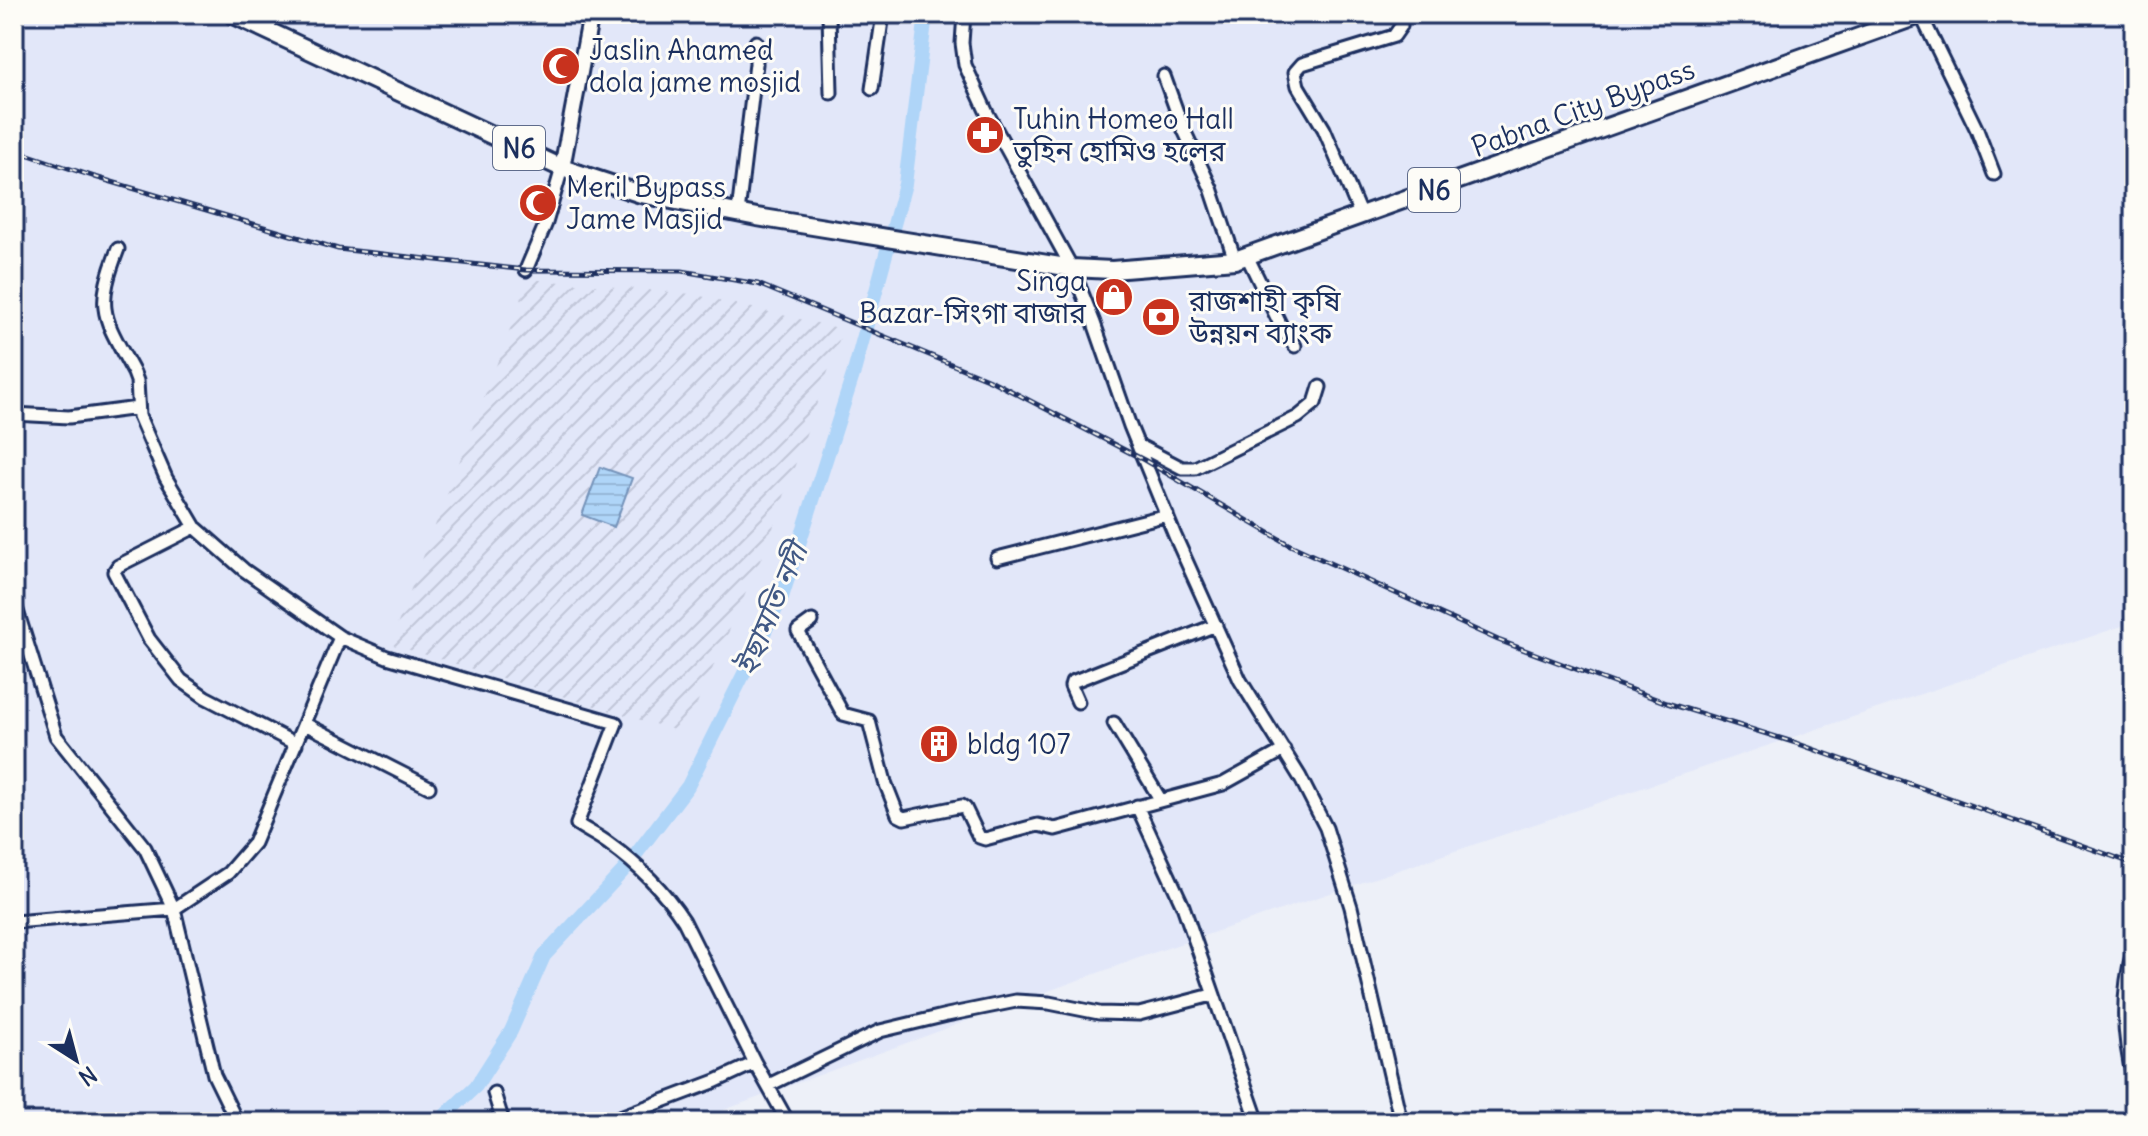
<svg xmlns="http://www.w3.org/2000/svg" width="2148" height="1136" viewBox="0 0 2148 1136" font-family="Delius,'Noto Sans Bengali',sans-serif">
	<defs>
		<pattern id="industrial-furrows" width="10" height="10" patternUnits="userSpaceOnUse" patternTransform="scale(2)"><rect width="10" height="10" fill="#e2e7f9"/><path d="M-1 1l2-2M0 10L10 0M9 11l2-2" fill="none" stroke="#c1c6d8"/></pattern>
		<pattern id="water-rules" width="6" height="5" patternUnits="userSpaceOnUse" patternTransform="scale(2)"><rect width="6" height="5" fill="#afd5f8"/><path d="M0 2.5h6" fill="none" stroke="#96b7d7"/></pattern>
	</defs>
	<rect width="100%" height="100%" fill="#edf0f8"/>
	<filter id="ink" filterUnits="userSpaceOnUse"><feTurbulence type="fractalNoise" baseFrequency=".0125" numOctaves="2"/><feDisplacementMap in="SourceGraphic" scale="16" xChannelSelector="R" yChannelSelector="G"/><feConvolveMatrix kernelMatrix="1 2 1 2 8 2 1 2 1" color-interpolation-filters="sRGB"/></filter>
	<g filter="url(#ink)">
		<path fill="#e2e7f9" d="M14,14H2134V622L1144,956L691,1122H14Z"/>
		<path fill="url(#industrial-furrows)" d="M529,279L692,294L843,329L767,545L684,733L390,644Z"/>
		<path fill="url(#water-rules)" stroke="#7493ba" stroke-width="2" d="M600,467L632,478L614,527L582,515Z"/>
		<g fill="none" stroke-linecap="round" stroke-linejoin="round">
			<path stroke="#afd5f8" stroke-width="14" d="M438,1122L476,1086L511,1031L544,956L624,870L688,786L782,597L854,372L905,184L926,14"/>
			<defs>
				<path id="minor" d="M829,14L831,93
					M964,14L962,43L965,65L987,113L1072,268L1094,323L1130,426L1175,536L1240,680L1300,777L1326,828L1351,907L1401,1122
					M1921,15L1977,130L1994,174
					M1164,76L1182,126L1211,188L1235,260
					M872,89L883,14
					M738,213L756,64V42
					M1361,216L1324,129L1298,86L1295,72L1302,64L1394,36L1401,26V14
					M118,249C94,311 104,317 134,373L137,381L139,416L166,478L195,527L244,570L340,637L387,657L616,723L577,824C587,831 599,836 609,844C640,866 663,889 684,921L755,1063L788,1122
					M1247,256L1282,328L1295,346
					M526,270L546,223L562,168
					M14,414L69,417L138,408
					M1138,445L1182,468H1195L1298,417L1315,403L1320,387
					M195,527L118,566L114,572L149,639L181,680L205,697L296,744
					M997,558L1167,515
					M14,601L56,736L145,848L174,909L214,1075L237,1122
					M812,621L798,631L843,714L869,721L885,782L898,815L904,818L962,806L965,808L979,837L985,839L1038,825L1055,829L1223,784L1284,750
					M1078,702L1071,686L1072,682L1216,625
					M1114,723L1160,799
					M305,724L429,787
					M1137,806L1183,906L1258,1122
					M14,922L174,909L228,873L254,843L340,637
					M2134,947C2121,994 2122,1034 2134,1081
					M769,1085L880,1031L947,1015L1016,1001L1049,1003L1099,1013L1139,1014L1212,995
					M494,1093L503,1122
					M607,1122L716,1081L755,1063"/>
				<path id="major" d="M562,168L591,14"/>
				<path id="highway" d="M232,14L562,168L641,194L757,217L1072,268L1112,270L1235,260L1923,14"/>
			</defs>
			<use href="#minor" stroke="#1b2f5e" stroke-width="17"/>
			<use href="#major" stroke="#1b2f5e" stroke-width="20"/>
			<use href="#highway" stroke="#1b2f5e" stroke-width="22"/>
			<use href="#minor" stroke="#fdfcf7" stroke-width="11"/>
			<use href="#major" stroke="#fdfcf7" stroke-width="14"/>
			<use href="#highway" stroke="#fdfcf7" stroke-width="16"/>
			<defs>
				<path id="rail" d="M14,150L95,177L338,249L526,270L682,271L758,284L992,381L1144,460L1288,544L1498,640L1667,703L1796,743L2134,864"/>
			</defs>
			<use href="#rail" stroke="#1b2f5e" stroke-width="5"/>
			<use href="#rail" stroke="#fdfcf7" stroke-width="2" stroke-dasharray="6" stroke-linecap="butt"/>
		</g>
	</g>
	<defs>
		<symbol id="mosque-disc" viewBox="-11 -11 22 22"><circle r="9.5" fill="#c8321e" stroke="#fdfcf7"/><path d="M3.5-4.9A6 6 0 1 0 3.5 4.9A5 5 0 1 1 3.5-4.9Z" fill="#fff"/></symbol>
		<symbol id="pharmacy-disc" viewBox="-11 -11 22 22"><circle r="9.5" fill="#c8321e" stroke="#fdfcf7"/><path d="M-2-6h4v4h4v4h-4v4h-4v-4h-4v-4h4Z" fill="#fff"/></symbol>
		<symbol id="shop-disc" viewBox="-11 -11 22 22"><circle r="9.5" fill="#c8321e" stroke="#fdfcf7"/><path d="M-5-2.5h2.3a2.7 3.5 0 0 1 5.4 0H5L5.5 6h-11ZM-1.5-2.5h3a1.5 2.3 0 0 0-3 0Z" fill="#fff"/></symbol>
		<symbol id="bank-disc" viewBox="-11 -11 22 22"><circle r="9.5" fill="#c8321e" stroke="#fdfcf7"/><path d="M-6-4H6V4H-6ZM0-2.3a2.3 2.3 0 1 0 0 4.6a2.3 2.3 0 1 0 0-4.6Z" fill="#fff"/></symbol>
		<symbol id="building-disc" viewBox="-11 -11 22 22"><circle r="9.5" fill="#c8321e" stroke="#fdfcf7"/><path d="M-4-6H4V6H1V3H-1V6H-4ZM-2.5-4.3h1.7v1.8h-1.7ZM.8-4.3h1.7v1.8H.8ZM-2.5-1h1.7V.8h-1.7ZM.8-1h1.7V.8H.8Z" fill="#fff"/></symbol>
	</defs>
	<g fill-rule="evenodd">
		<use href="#mosque-disc" x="539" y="44" width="44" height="44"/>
		<use href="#pharmacy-disc" x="963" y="113" width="44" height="44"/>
		<use href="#mosque-disc" x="516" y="181" width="44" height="44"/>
		<use href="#shop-disc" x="1092" y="275" width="44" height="44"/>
		<use href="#bank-disc" x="1139" y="295" width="44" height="44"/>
		<use href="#building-disc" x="917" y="722" width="44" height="44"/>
	</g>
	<g text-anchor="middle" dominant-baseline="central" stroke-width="6" stroke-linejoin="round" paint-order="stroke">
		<g fill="#fdfcf7" stroke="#5f6c8c" stroke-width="2">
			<rect x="493" y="126" width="52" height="44" rx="6"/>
			<rect x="1408" y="168" width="52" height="44" rx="6"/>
		</g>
		<g font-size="26" font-weight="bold" fill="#1b2f5e">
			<text x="519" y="148">N6</text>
			<text x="1434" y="190">N6</text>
		</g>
		<g font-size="28" fill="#1b2f5e" stroke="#fdfcf7" text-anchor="start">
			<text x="589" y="50">Jaslin Ahamed<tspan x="589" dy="32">dola jame mosjid</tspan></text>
			<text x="1013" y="119">Tuhin Homeo Hall<tspan x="1013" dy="32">তুহিন হোমিও হলের</tspan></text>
			<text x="566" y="187">Meril Bypass<tspan x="566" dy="32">Jame Masjid</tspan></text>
			<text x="1086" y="281" text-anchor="end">Singa<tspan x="1086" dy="32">Bazar-সিংগা বাজার</tspan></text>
			<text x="1189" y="301">রাজশাহী কৃষি<tspan x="1189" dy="32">উন্নয়ন ব্যাংক</tspan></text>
			<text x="967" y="744">bldg 107</text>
		</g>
		<g font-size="28" fill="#1b2f5e" stroke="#fdfcf7">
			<text transform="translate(1583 108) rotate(-20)">Pabna City Bypass</text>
		</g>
		<g font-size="30" font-style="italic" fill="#405884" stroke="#fdfcf7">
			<text transform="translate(771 609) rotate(-67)">ইছামতি নদী</text>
		</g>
	</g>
	<rect width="2148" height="1136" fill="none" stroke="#fdfcf7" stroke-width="48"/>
	<rect x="24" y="24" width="2100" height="1088" fill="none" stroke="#1b2f5e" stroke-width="3" filter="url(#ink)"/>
	<g transform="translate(76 1060) rotate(144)" stroke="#fdfcf7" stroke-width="6" paint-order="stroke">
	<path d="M0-6L14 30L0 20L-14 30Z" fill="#1b2f5e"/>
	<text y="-12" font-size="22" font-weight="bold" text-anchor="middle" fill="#1b2f5e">N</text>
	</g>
</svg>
